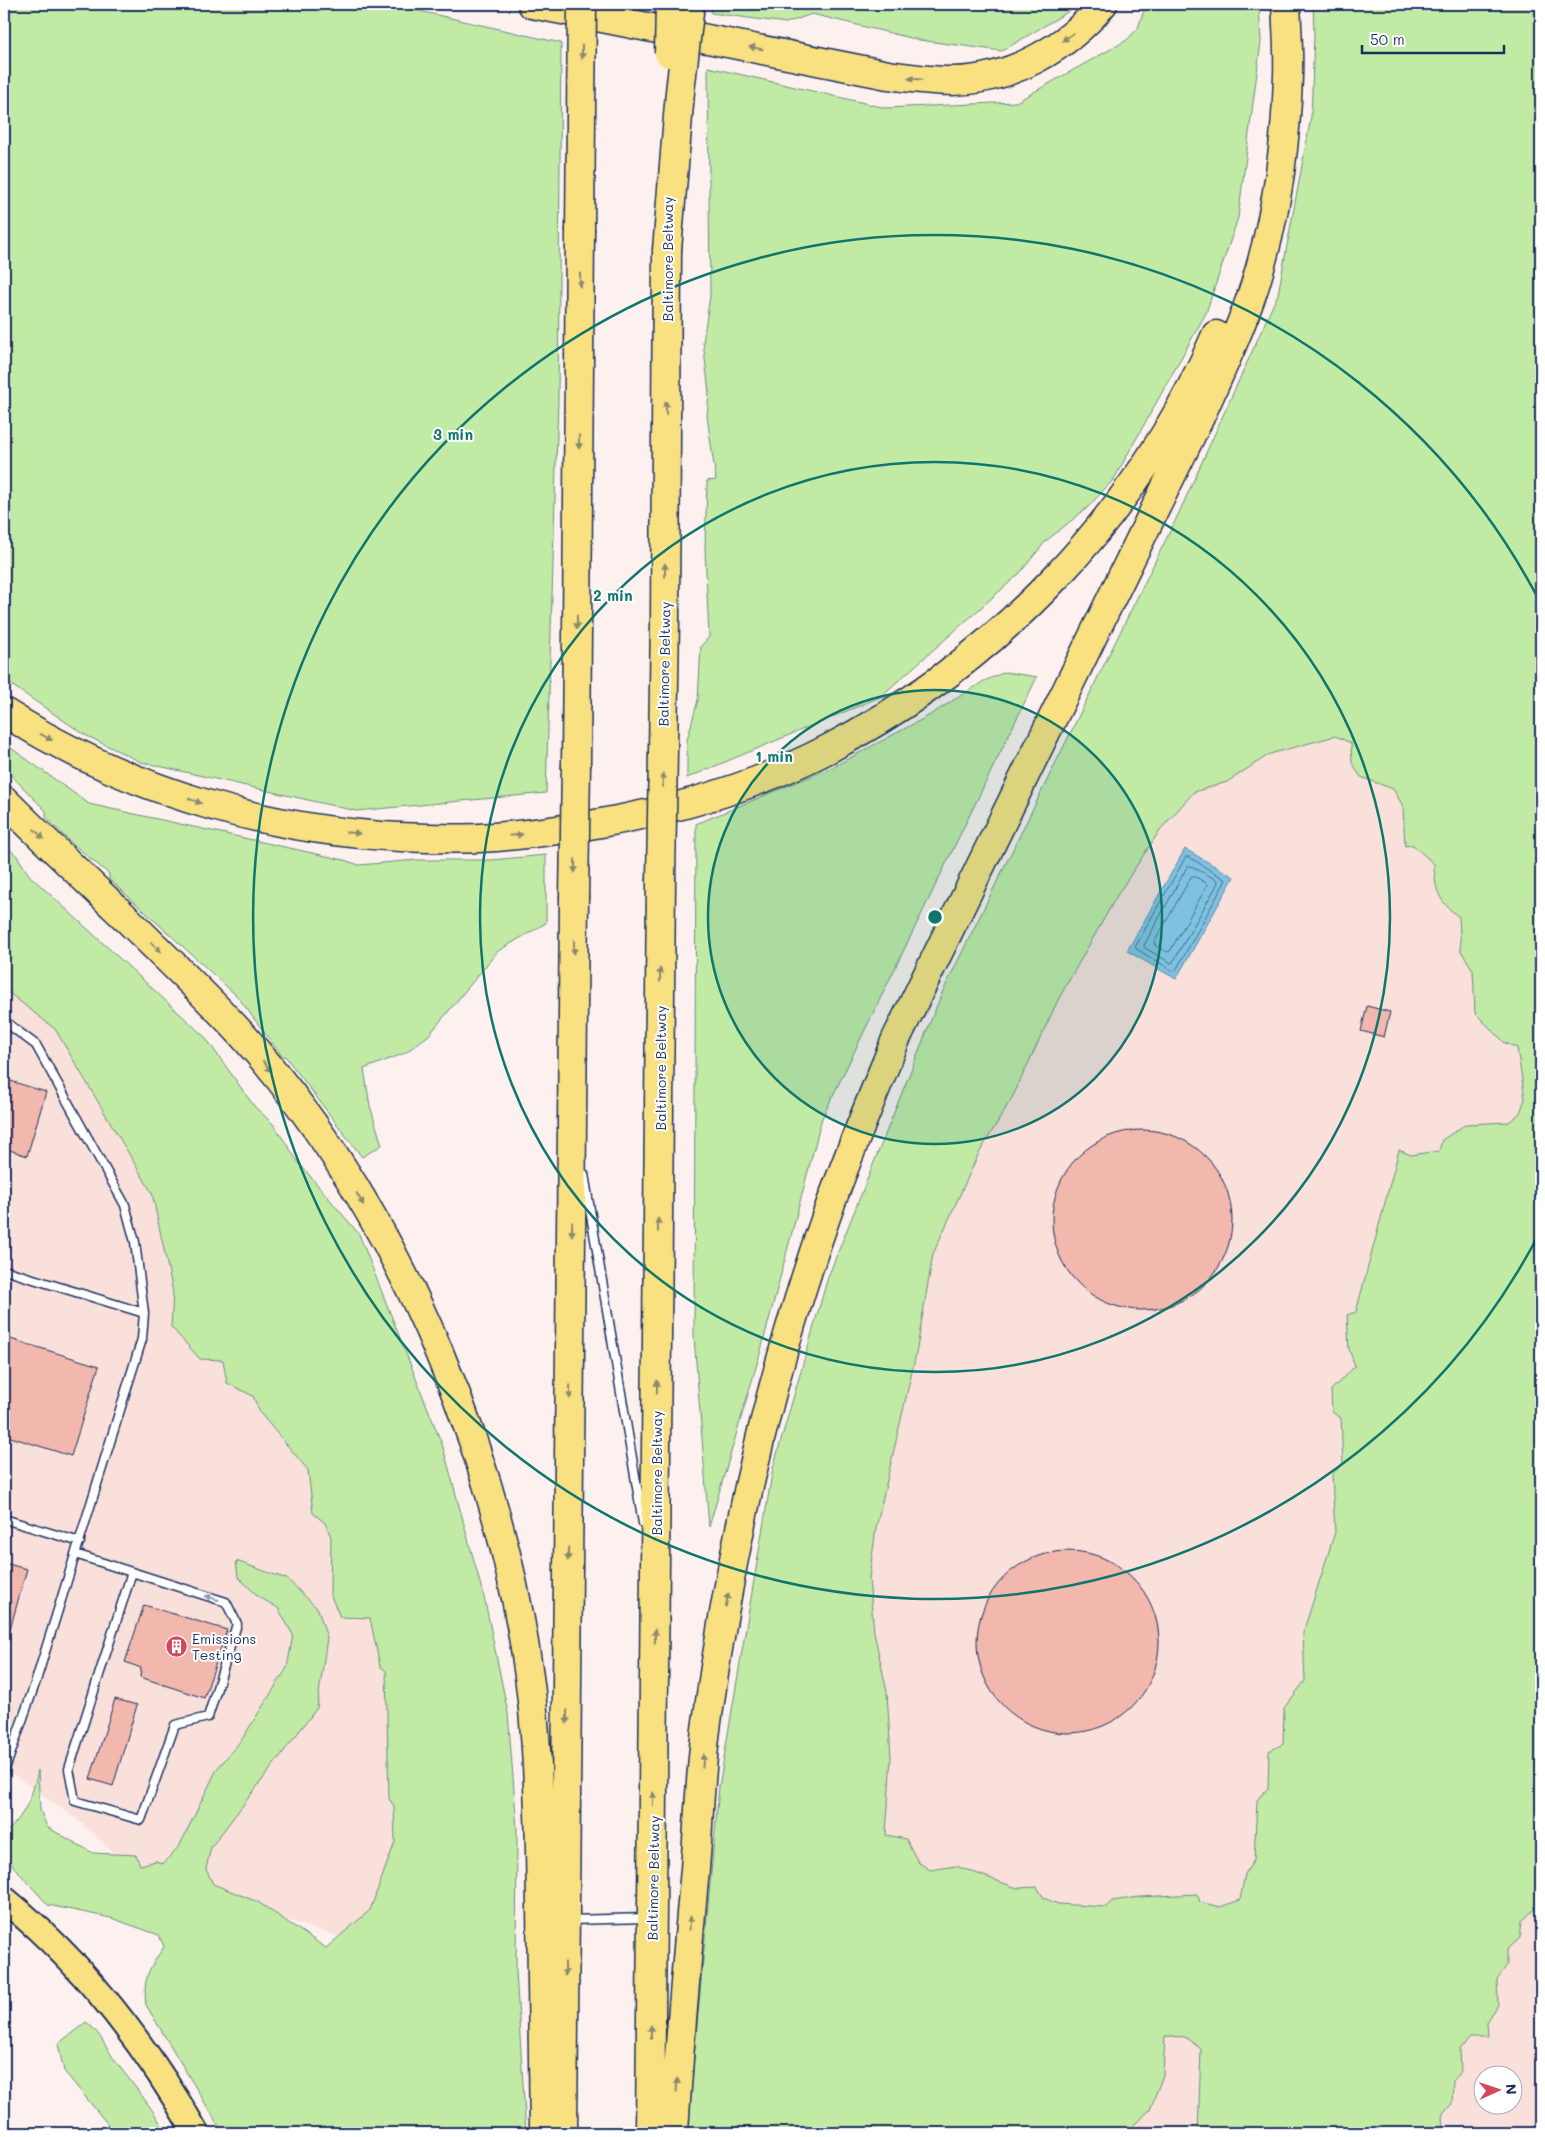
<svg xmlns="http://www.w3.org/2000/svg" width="1545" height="2137" viewBox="0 0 1545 2137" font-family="Mali,sans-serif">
	<rect width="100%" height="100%" fill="#fcf1ef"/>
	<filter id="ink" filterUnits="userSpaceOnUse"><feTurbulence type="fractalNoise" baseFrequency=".02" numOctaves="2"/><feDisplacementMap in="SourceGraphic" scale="10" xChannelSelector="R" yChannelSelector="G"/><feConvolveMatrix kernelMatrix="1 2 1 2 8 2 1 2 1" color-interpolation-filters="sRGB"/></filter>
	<g filter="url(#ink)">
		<path fill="#f9e0db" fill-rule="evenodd" d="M1541,598V2133H828L821,1561L915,1238L1059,957L1165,819L1235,754ZM1482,2074H1512V2104H1482Z
			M4,937L151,1091L390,1617L418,1961L134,1872L83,1824L4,1768Z"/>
		<path fill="#c1eaa5" stroke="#6e8c82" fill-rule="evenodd" d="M4,4H388L561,43L558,400L546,793L356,811L141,762L85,735L4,680Z
			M711,4H1081L1002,51L919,40L812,14L786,23L711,13Z
			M1146,4H1259L1261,42L1238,218L1206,313L1114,479L1087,508L1046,541L1019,574L880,697L687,778V740L698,700L701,646L709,637L705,549L707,481L716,480L707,416L709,393L703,342L710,296L708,67L886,108L1016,102L1127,40L1138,28Z
			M1313,4H1541V1903L1522,1921L1520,1938L1507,1950V1965L1497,1979L1498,2005L1487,2022L1488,2037H1471L1460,2049L1461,2072L1453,2081L1452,2104L1443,2113L1444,2133H1198L1201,2049L1185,2037L1165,2036L1163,2075L1150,2110L1125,2133H687L719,1787L773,1468L828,1277L942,993L1178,515L1278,294L1311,117L1314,34ZM1335,736L1351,743L1352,763L1361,777L1393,789L1403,806L1405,846L1413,845L1434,864C1435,890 1438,901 1459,917L1461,951L1473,970L1475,1013L1505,1043L1517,1048L1525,1099L1520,1113L1509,1122L1466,1124L1442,1140L1439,1151L1411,1155L1399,1150L1356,1312L1347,1315L1349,1349L1355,1366L1331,1390L1332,1412L1341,1418L1343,1463L1332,1475L1335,1532L1303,1633L1305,1681L1284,1708L1283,1744L1269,1751L1268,1788L1257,1800L1254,1860L1245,1874L1240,1900L1220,1907L1200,1902L1197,1894L1140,1897L1112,1901L1106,1907L1058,1904L1044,1898L1037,1887L1017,1888L956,1866L930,1870L918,1862L906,1839L886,1835L891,1757L887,1692L874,1632L869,1579L876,1528L916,1354L933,1254L978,1155L1013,1096L1059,998L1118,894L1160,830L1194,792L1227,782L1270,754Z
			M1005,672L1037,677L822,1118L761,1350L709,1527L694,1337L696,824L833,767L930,715L984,681Z
			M4,743L89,804L344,860L359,865L416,860H491L546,855V923L498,951L429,1035L405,1053L364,1069L370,1106L382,1145L362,1157L285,1056H282L237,996L109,879V874L67,839L46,817V811L4,768Z
			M4,844L17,856L29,875L205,1037L254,1106L274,1125L299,1163L359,1234L443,1447L485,1601L508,1713L517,1829L516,1971L526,2133H223L146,2005C143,1977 148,1970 164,1947L159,1935L111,1918L48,1905L5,1857L4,1834C24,1818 33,1795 38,1770L40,1810L47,1827L93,1853L136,1855L140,1865L156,1861L163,1864L180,1845L217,1769L242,1739L287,1668L293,1635L278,1608L259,1597L238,1577L236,1561L287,1579L318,1609L327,1638L317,1708L211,1847L206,1869L213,1884L258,1902L326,1948L370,1910L395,1842L394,1806L389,1799L386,1671L380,1666L370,1618L340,1617L330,1594L331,1537L325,1523L313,1513L308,1470L260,1413L253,1396L227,1383L223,1360L200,1359L171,1327L173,1292L152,1193L55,1029L4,989Z
			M86,2022C100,2032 104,2045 114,2059C132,2084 152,2106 166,2133H115L64,2071L58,2044Z"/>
		<path fill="#7fc2e0" stroke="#5787ac" d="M1185,849L1234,877L1176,979L1127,951Z"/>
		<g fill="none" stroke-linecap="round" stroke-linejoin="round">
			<path stroke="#436a92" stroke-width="1" d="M1186,857H1189L1226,880L1176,970L1173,971L1135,948Z
				M1188,866H1191L1217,880L1218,883L1173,962L1171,963L1145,948L1144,946Z
				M1194,876L1206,883L1207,886L1170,951L1167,952L1155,945L1154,943L1191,877Z"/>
		</g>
		<path fill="#f2b7ad" stroke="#1b2f5e" d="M1367,1006L1390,1012L1384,1037L1361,1031Z
			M4,1079L46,1092L27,1156L4,1148Z
			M1052 1220a90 90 0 1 1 180 0a90 90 0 1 1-180 0Z
			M4,1337L99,1366L71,1456L4,1435Z
			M977 1642a91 91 0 1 1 182 0a91 91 0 1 1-182 0Z
			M4,1563L27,1569L8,1636L4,1635Z
			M144,1605L227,1630L204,1698L140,1677L141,1668L125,1662Z
			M115,1699L137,1705L113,1786L90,1779Z"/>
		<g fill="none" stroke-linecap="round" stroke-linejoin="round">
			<defs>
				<path id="service" d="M4,1021L36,1045L125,1205L135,1242L144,1313L142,1339L35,1684L4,1772
					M584,1174L643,1523
					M4,1270L144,1313
					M4,1519L80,1542
					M75,1554L226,1602L237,1624L208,1717L175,1725L141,1820L75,1801L69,1769L132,1572
					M569,1920L648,1918"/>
				<path id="primary" d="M4,1899C83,1963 146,2045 196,2133"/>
				<path id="motorway" d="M532,4L888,75C909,78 931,81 953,81C1011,80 1067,48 1103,4
					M665,619L667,250
					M4,712C132,793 277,835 428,838C445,838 462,839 479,838C520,836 561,830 601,823C679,809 757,786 828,749C999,660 1139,514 1216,335
					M576,765L580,231
					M4,800C45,841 87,881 129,921C168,960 209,998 246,1039C403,1217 509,1475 533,1710C539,1776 540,1841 541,1907C542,1982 543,2058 544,2133
					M563,2133L574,898
					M650,2133L661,881
					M674,2133C679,2045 687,1957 695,1869C699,1820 700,1771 707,1722C730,1554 769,1378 826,1217C847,1157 872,1098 896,1039L1199,419C1219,375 1240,331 1255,285C1276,218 1286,146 1288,76C1289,52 1287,28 1286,4"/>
			</defs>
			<use href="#service" stroke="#1b2f5e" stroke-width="11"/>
			<use href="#primary" stroke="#1b2f5e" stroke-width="29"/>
			<use href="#motorway" stroke="#1b2f5e" stroke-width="31"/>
			<use href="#service" stroke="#fff" stroke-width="8"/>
			<use href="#primary" stroke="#f9e181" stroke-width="25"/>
			<use href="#motorway" stroke="#f9e181" stroke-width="28"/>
			<defs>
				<path id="motorway-bridge" d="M669,53L670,4
					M580,231L582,4
					M667,250L680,92L690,4
					M661,881L665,619
					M574,898L576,765"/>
			</defs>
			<use href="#motorway-bridge" stroke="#1b2f5e" stroke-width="31" stroke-linecap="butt"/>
			<use href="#motorway-bridge" stroke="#f9e181" stroke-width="28"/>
		</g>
		<defs><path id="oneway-solid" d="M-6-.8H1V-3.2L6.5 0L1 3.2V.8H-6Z" transform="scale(1.25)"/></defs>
		<g fill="#8a8870">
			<use href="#oneway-solid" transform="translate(1068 37) rotate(144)"/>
			<use href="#oneway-solid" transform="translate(756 48) rotate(-169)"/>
			<use href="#oneway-solid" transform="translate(582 52) rotate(90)"/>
			<use href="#oneway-solid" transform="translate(915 79) rotate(-174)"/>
			<use href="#oneway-solid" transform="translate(580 280) rotate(90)"/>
			<use href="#oneway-solid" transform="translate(666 408) rotate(-90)"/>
			<use href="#oneway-solid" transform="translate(579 442) rotate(90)"/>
			<use href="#oneway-solid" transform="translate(665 570) rotate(-90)"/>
			<use href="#oneway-solid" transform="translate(577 622) rotate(90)"/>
			<use href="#oneway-solid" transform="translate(46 737) rotate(29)"/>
			<use href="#oneway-solid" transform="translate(663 780) rotate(-89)"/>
			<use href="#oneway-solid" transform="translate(195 801) rotate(20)"/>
			<use href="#oneway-solid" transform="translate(353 833) rotate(5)"/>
			<use href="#oneway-solid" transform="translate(39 834) rotate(44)"/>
			<use href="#oneway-solid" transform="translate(516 835) rotate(-5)"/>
			<use href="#oneway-solid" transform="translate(575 866) rotate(91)"/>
			<use href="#oneway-solid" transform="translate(156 947) rotate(44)"/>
			<use href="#oneway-solid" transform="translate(574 947) rotate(90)"/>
			<use href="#oneway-solid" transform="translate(660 975) rotate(-90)"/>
			<use href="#oneway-solid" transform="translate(267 1066) rotate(52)"/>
			<use href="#oneway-solid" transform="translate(360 1199) rotate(60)"/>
			<use href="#oneway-solid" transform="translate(658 1225) rotate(-90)"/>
			<use href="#oneway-solid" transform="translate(572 1229) rotate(91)"/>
			<use href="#oneway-solid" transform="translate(657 1387) rotate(-90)"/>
			<use href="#oneway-solid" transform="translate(570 1392) rotate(91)"/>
			<use href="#oneway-solid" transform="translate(568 1554) rotate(91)"/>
			<use href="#oneway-solid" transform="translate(727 1600) rotate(-80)"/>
			<use href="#oneway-solid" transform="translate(655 1636) rotate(-89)"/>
			<use href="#oneway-solid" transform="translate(567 1717) rotate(91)"/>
			<use href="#oneway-solid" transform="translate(703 1761) rotate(-85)"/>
			<use href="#oneway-solid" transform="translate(653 1799) rotate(-89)"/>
			<use href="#oneway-solid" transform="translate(690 1923) rotate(-85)"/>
			<use href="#oneway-solid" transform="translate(565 1969) rotate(90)"/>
			<use href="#oneway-solid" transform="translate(651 2032) rotate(-90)"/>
			<use href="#oneway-solid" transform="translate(677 2085) rotate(-86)"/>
		</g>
		<use fill="#8d97ae" href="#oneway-solid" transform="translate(212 1598) rotate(-163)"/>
	</g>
	<circle cx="935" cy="917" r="227" fill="#0f766e" fill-opacity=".12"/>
	<g fill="none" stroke="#0f766e" stroke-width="2.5">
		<circle cx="935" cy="917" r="227"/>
		<circle cx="935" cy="917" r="455"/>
		<path d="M1540 1232A682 682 0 1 1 1540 602"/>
	</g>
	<defs>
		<symbol id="building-disc" viewBox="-11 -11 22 22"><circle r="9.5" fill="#d1495b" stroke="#fff"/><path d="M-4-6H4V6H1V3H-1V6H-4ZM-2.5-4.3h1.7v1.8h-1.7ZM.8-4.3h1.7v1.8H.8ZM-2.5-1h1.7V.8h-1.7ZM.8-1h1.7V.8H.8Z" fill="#fff"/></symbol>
	</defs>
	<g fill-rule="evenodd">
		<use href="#building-disc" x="164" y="1634" width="25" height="25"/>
	</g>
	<g text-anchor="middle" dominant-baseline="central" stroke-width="4" stroke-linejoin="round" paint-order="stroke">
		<g font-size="14" fill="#1b2f5e" stroke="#fff">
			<text transform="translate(667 259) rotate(-90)">Baltimore Beltway</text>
			<text transform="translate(664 664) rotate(-89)">Baltimore Beltway</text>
			<text transform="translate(660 1068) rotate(-90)">Baltimore Beltway</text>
			<text transform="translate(656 1473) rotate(-90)">Baltimore Beltway</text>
			<text transform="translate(653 1878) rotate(-89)">Baltimore Beltway</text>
		</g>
		<g font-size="14" fill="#1b2f5e" stroke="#fff" text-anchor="start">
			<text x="192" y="1638">Emissions<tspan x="192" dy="16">Testing</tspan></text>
		</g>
	</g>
	<circle cx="935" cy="917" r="8" fill="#0f766e" stroke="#fff" stroke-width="2.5"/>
	<g font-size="15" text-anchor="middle" font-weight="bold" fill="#0f766e" stroke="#fff" stroke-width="4" stroke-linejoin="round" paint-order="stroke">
		<text x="453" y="440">3 min</text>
		<text x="613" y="601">2 min</text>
		<text x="774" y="762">1 min</text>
	</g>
	<rect width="1545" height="2137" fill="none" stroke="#fff" stroke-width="20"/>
	<rect x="10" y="10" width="1525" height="2117" fill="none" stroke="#1b2f5e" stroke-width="2" filter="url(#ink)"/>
	<g transform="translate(1498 2090) rotate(87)"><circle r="24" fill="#ffffff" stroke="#a4acbf"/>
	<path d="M0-4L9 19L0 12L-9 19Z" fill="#d1495b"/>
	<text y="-8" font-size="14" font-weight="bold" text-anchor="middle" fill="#1b2f5e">N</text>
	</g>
	<path d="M1362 45v8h142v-8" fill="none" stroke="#1b2f5e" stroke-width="2.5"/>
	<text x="1370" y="45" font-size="15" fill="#1b2f5e" stroke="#ffffff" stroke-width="4" paint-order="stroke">50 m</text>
</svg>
